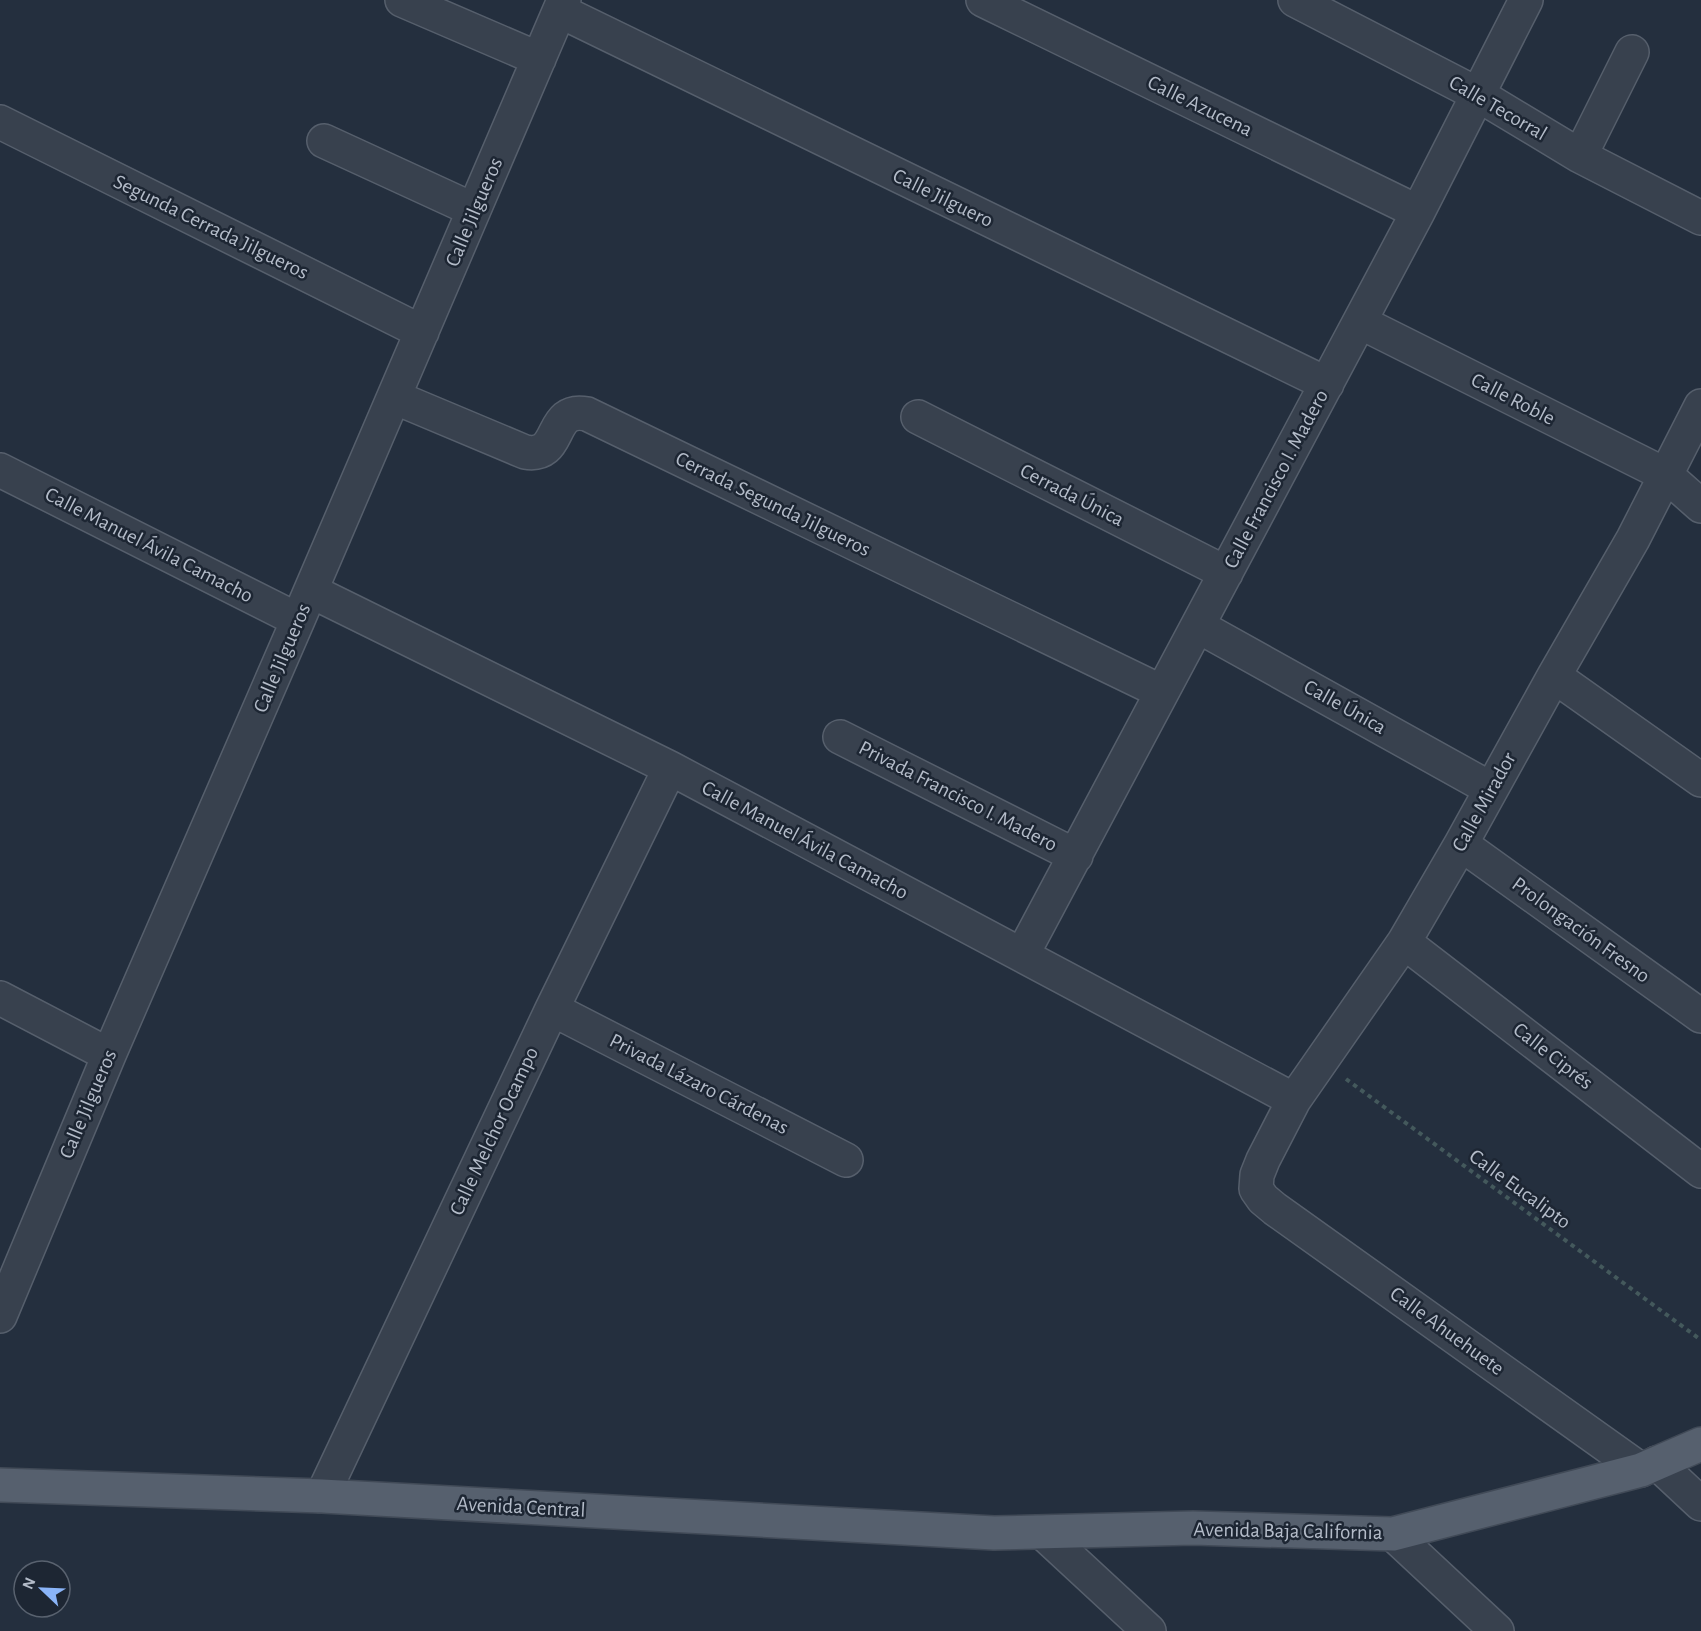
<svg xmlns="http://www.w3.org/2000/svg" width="1701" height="1631" viewBox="0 0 1701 1631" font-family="'Alegreya Sans',sans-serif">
	<rect width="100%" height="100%" fill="#242f3e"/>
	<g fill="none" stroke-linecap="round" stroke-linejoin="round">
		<defs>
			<path id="minor" d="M402,0L539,59
				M983,0L1418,212
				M1295,0L1477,94L1580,156L1701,218
				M560,11L1327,384
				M0,122L422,332
				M324,141L474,210
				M1580,156L1632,52
				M1360,322L1666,475L1701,506
				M394,397L525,452C564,459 547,406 587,414L1162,692
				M918,417L1226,573
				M0,470L298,620
				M311,591L670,768L1294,1100
				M1198,626L1491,789
				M1554,676L1701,780
				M840,737L1076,856
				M1461,844L1701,1016
				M1404,942L1701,1171
				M1022,955L1418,212L1526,0
				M0,998L109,1055
				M552,1009L846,1160
				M0,1316L109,1055L298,620L564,0
				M1657,1463L1701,1504
				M1641,1470L1275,1209L1263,1199L1256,1189L1257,1175L1263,1160L1294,1100L1404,942L1461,844L1554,676L1633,539L1701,406
				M322,1496L552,1009L670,768
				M1042,1532L1149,1631
				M1393,1534L1497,1631"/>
			<path id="major" d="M0,1485L322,1496L994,1533L1193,1528L1393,1534L1641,1470L1701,1444"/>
		</defs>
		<use href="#minor" stroke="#565f6c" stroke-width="36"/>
		<use href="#major" stroke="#414a57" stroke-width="36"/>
		<path stroke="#44595c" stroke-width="4" stroke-dasharray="4.5 4.5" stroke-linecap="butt" d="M1346,1079L1701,1340"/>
		<use href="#minor" stroke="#38414e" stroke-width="33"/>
		<use href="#major" stroke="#56606e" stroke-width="33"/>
	</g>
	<g text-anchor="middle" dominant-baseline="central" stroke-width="5" stroke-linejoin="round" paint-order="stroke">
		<g font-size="21" fill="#b4bcc9" stroke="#1d2633">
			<text transform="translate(1200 106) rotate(26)">Calle Azucena</text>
			<text transform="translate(1498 108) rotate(30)">Calle Tecorral</text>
			<text transform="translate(943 198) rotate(26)">Calle Jilguero</text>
			<text transform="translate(474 212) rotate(-67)">Calle Jilgueros</text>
			<text transform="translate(211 227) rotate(26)">Segunda Cerrada Jilgueros</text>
			<text transform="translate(1513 399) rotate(27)">Calle Roble</text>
			<text transform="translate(1276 479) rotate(-62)">Calle Francisco I. Madero</text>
			<text transform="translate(1072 495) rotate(27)">Cerrada Única</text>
			<text transform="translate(773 504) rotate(26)">Cerrada Segunda Jilgueros</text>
			<text transform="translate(149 545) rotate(27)">Calle Manuel Ávila Camacho</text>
			<text transform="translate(282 658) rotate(-67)">Calle Jilgueros</text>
			<text transform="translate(1345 707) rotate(29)">Calle Única</text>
			<text transform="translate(958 796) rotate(27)">Privada Francisco I. Madero</text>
			<text transform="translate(1484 802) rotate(-61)">Calle Mirador</text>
			<text transform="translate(805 840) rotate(28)">Calle Manuel Ávila Camacho</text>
			<text transform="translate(1581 930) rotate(36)">Prolongación Fresno</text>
			<text transform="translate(1553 1056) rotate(38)">Calle Ciprés</text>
			<text transform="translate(699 1084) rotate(27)">Privada Lázaro Cárdenas</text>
			<text transform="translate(88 1104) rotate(-67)">Calle Jilgueros</text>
			<text transform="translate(494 1131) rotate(-65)">Calle Melchor Ocampo</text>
			<text transform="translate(1520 1189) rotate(36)">Calle Eucalipto</text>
			<text transform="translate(1447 1331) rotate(36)">Calle Ahuehuete</text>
			<text transform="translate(521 1507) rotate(3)">Avenida Central</text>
			<text transform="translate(1288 1531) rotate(1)">Avenida Baja California</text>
		</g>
	</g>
	<g transform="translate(42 1589) rotate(293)"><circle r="28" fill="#1d2633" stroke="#59626f" stroke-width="1.5"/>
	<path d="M0-4.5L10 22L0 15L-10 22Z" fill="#8ab4f8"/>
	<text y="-9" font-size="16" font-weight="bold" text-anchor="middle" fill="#b4bcc9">N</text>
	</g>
</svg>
